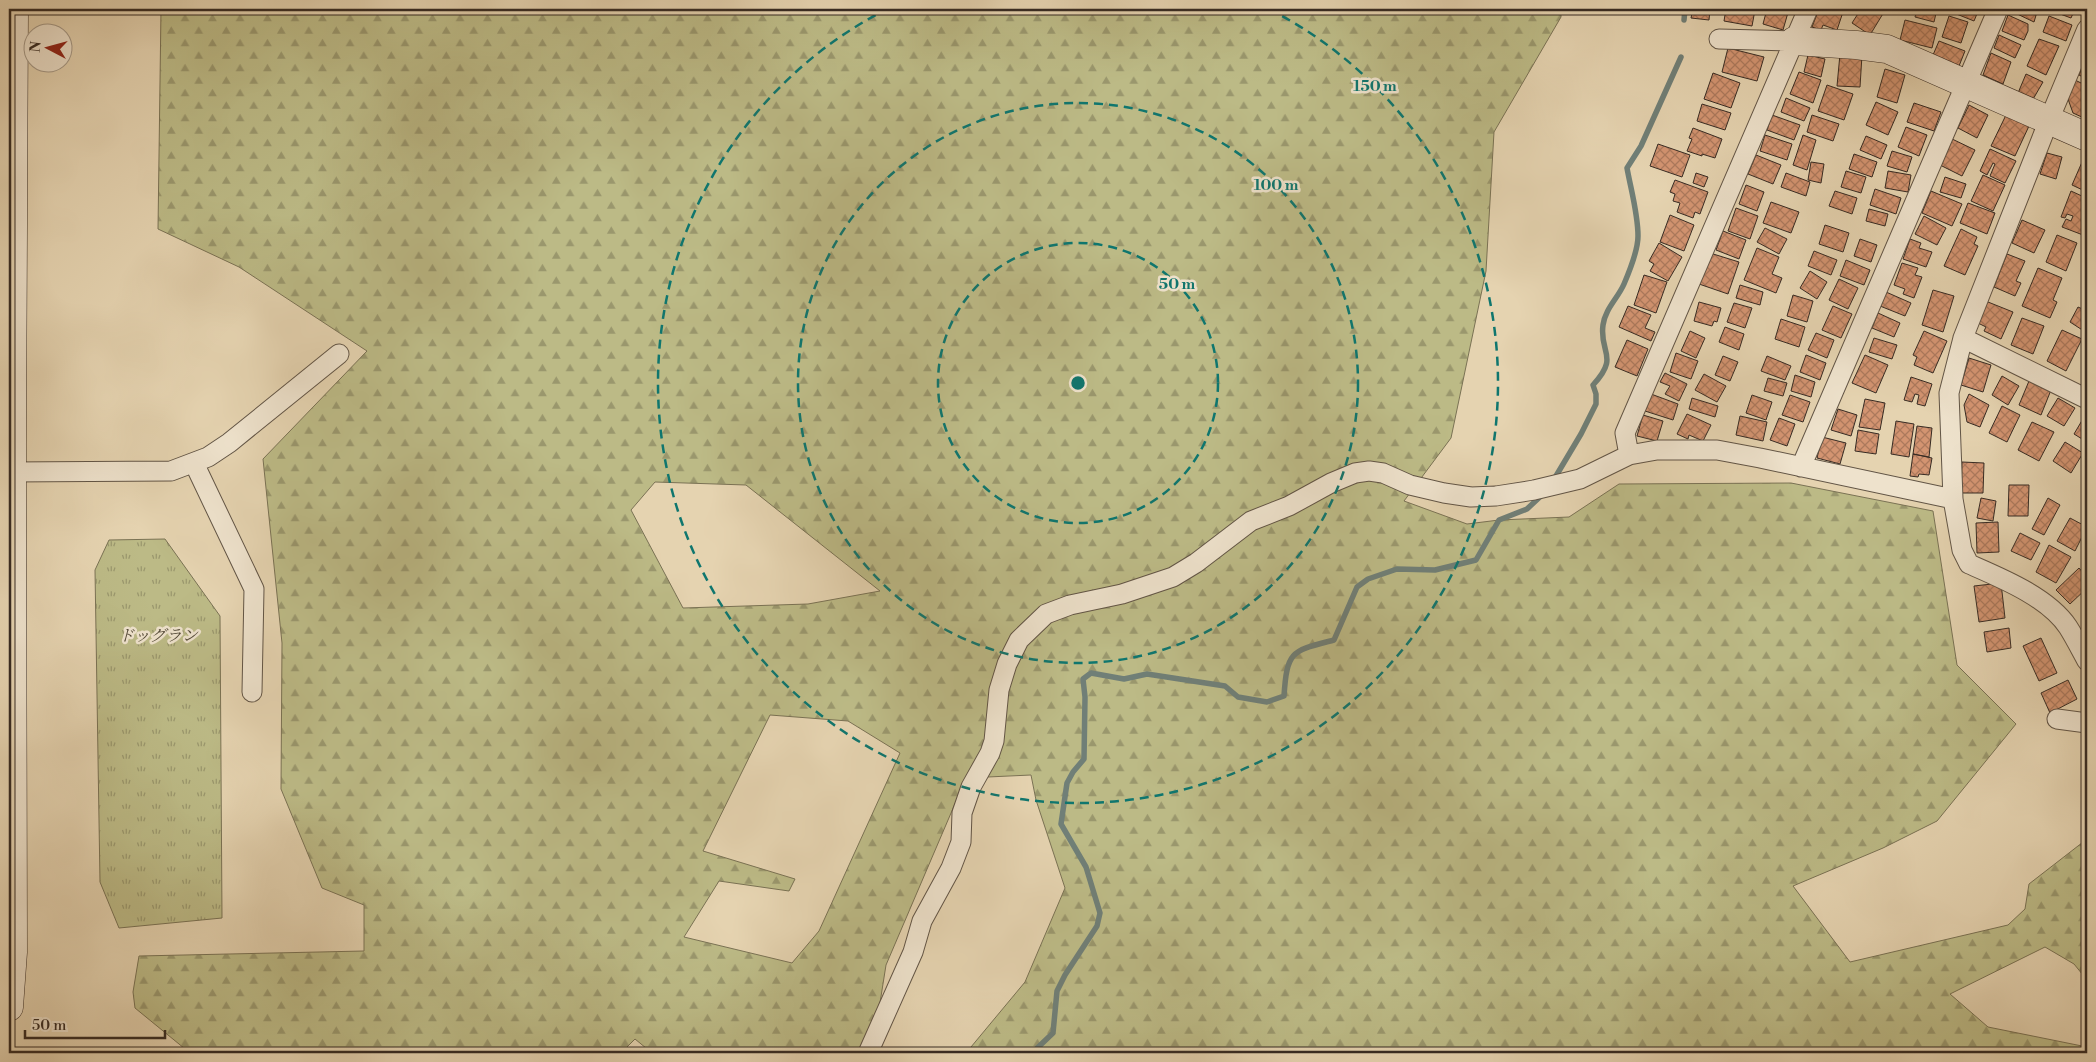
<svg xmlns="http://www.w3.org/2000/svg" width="2096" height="1062" viewBox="0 0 2096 1062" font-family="'Libre Bodoni','Noto Serif JP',serif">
	<defs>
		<pattern id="grass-tufts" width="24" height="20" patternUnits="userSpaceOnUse" patternTransform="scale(1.25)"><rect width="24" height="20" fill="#bcba86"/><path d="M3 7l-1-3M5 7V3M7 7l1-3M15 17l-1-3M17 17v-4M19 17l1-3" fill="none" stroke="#9a976d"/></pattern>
		<pattern id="forest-firs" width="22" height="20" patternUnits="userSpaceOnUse" patternTransform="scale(1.25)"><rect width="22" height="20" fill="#bcba86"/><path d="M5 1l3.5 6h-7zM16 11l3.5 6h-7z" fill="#9a976d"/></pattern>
		<pattern id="building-cross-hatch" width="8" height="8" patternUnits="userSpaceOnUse" patternTransform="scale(1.25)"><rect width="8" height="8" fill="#d39471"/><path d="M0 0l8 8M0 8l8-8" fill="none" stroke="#ac795c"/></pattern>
	</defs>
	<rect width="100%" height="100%" fill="#e5d3b0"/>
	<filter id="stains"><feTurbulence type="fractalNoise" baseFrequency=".004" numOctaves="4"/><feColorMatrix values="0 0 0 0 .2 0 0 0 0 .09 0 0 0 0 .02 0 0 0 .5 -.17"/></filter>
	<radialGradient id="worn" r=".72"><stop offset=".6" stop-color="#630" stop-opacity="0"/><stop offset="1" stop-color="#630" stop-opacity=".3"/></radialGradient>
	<path fill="url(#grass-tufts)" stroke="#7a7254" d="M165,539L220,616L222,918L119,928L100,882L95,570L109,540Z"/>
	<path fill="url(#forest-firs)" stroke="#7a7254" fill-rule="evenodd" d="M161,9H1561V17L1494,132L1486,271L1451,438L1404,501L1467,524L1499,520L1569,517L1619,484L1791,483L1933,511L1957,665L2016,724L1937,821L1883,848L1793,886L1850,962L2008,925L2025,909L2029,884L2087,839V980L2074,964L2045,947L1950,994L1988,1027L2087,1047V1053H966L1025,982L1065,888L1036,800L1031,775L966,778L886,965L872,1053H652L635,1039L621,1053H190L135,1008L133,992L139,956L364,951V905L322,888L281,789L282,643L263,459L367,351L239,267L158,229ZM655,482L746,485L880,591L808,604L683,608L631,510ZM770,715L848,721L900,753L819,931L792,963L684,937L719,881L789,891L795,879L703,851Z"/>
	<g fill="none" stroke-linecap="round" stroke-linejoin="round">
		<path stroke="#707f77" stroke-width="5.5" d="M1684,20L1685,9
			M1553,481L1581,434L1596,404V394L1593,385C1620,356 1599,353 1603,325C1605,309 1618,298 1624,284C1630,270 1638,251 1638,236C1638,214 1631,190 1627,168L1641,146L1681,57
			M1032,1053L1053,1033L1057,991L1065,975L1097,926L1100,913L1086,867L1061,824L1067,783L1073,772L1084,759L1085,697L1083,679L1091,673L1124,679L1147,674L1225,686L1238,697L1267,702L1284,696C1287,650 1292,651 1334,640L1357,587L1368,579L1397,569L1435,570L1476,560L1499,520L1527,509L1543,494"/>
	</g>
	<path fill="url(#building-cross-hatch)" stroke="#372b23" d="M1693,9H1710L1709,20L1691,18Z
		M1726,9L1755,10L1752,26L1724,21Z
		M1767,9H1789L1783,30L1763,24Z
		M1819,9H1844L1837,30L1823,25L1821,30L1812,27Z
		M1861,9H1878L1884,12L1870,35L1852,23Z
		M1917,9H1937L1934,22L1915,17Z
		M1955,9H1979L1974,21L1954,13Z
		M2012,9H2032L2037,12L2034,22L2011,11Z
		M2053,9H2075L2071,18L2052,11Z
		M2008,15L2028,24V31L2024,40L2002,31Z
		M1949,16L1968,22L1961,43L1942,37Z
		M2049,16L2072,25L2066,41L2043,32Z
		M1905,20L1937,28L1932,48L1900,40Z
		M1999,35L2021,45L2015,58L1994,48Z
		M2039,39L2059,46L2046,75L2027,66Z
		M1939,41L1965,51L1959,66L1933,55Z
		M1728,48L1764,57L1757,81L1722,72Z
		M1991,53L2011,62L2003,84L1983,75Z
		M1840,54L1862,55L1860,87L1837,86Z
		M1808,55L1825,59L1821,77L1804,72Z
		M2087,56V79L2079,75Z
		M1885,69L1905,75L1897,103L1877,97Z
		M1799,72L1821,80L1813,103L1790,94Z
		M1713,73L1740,83L1731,108L1704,99Z
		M2026,74L2043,82L2032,101L2018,93Z
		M2075,80L2087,86V112L2084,118L2073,113L2068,99Z
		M1827,85L1853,94L1844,120L1818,111Z
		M1786,98L1810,108L1804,121L1781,112Z
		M1876,102L1898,112L1888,135L1866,125Z
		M1914,103L1941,112L1934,131L1907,122Z
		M1702,104L1731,113L1725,130L1697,121Z
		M1969,105L1988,115L1977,138L1958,128Z
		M1772,115L1800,125L1794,140L1767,130Z
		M1812,115L1839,124L1833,141L1807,132Z
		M2006,115L2029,126L2015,156L1991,146Z
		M1906,127L1927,135L1919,156L1898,147Z
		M1693,128L1722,139L1715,158L1702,154V156L1687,151L1692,139L1689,138Z
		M1765,135L1792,144L1787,160L1760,151Z
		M1803,135L1816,140L1807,170L1793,165Z
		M1866,136L1887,145L1881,159L1860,150Z
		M1950,138L1975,150L1962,176L1938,164Z
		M1658,144L1690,155L1682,177L1650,166Z
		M1990,149L2016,161L2005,183L1990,176L1995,164L1993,163L1987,175L1980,171Z
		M1892,151L1912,157L1907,172L1887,166Z
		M2047,153L2062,157L2056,179L2040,174Z
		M2086,153L2087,154V192L2072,185Z
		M1854,154L1877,162L1872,177L1849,169Z
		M1756,155L1781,165L1773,184L1748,174Z
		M1811,162L1824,164L1821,183L1808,180Z
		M1846,171L1866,177L1861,193L1841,187Z
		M1888,171L1911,175L1908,192L1885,188Z
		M1696,173L1708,177L1704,187L1693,183Z
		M1786,173L1810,182L1806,196L1781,187Z
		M1983,175L2005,185L1993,211L1971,201Z
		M1945,177L1966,184L1961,198L1940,192Z
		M1675,180L1708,192L1700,214L1695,212L1693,218L1677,212L1680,203L1673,201L1675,194L1670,192Z
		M1746,185L1764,192L1757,211L1739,204Z
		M1875,189L1901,198L1896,214L1870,205Z
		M1835,191L1857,198L1852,214L1829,206Z
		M1931,191L1962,204L1952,226L1922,213Z
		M2071,191L2084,197L2083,201L2087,202V225L2083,235L2062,227L2066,219L2071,221L2073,216L2067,214L2065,218L2061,217Z
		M1771,202L1799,212L1791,233L1763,223Z
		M1968,203L1995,213L1987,234L1960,223Z
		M1736,208L1758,216L1750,239L1728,231Z
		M1869,209L1888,214L1885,226L1866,221Z
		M1670,215L1694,225L1684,251L1660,242Z
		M1924,216L1946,228L1937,245L1915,234Z
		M2022,220L2045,230L2034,253L2012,243Z
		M1825,225L1849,233L1843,252L1819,244Z
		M1765,228L1787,239L1779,254L1757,242Z
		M1961,229L1977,237L1974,244L1978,246L1965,275L1944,266Z
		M1723,231L1746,240L1739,259L1716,250Z
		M2057,235L2077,243L2066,271L2046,262Z
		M1860,239L1877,245L1871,262L1854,256Z
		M1910,239L1921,243L1919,248L1932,252L1926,267L1903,259Z
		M1659,243L1682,257L1668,281L1650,271L1654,264L1649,261Z
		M1757,248L1779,257L1772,274L1782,278L1776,293L1744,280Z
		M1814,251L1837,260L1831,275L1808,266Z
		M1710,253L1739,262L1728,294L1699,284Z
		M2007,254L2025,261L2016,281L2021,283L2015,296L1994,287Z
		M1846,260L1870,270L1864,285L1840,276Z
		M1902,263L1918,268L1915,275L1922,277L1914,298L1903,294L1905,289L1894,285Z
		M2038,268L2062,278L2053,300L2057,302L2050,318L2022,306Z
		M1810,271L1827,282L1817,299L1800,288Z
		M1644,275L1667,282L1656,313L1634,305Z
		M1839,279L1858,288L1848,309L1829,300Z
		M1740,285L1763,292L1760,305L1736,298Z
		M1933,290L1954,296L1943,332L1922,325Z
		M1886,292L1911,303L1905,316L1880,306Z
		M1793,295L1813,301L1807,322L1787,316Z
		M1983,300L2013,312L2001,339L1984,331L1986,327L1974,321Z
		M1699,302L1721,308L1717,322L1714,321L1712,326L1694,321Z
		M1734,303L1752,308L1745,328L1727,322Z
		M1628,306L1651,315L1645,328L1655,332L1651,341L1619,327Z
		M1833,306L1852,314L1841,338L1822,330Z
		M2078,307L2087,311V333L2070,322Z
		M1878,313L1900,323L1894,337L1872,328Z
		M2022,318L2044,326L2033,354L2011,345Z
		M1781,319L1805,327L1799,347L1775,339Z
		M1725,327L1744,334L1739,350L1719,342Z
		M2062,330L2082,339L2066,371L2047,361Z
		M1690,331L1705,338L1696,358L1681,351Z
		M1924,331L1947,341L1933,373L1914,365L1917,357L1913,355Z
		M1816,333L1834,340L1827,358L1808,350Z
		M1874,338L1897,345L1892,359L1869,352Z
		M1627,340L1648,349L1637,376L1615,367Z
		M1676,353L1698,361L1691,379L1670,372Z
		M1806,355L1826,363L1820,380L1800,372Z
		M1865,355L1888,365L1876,393L1852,383Z
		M1723,356L1738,362L1730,381L1715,375Z
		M1767,356L1791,366L1785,380L1761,371Z
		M1969,358L1991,365L1983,392L1961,385Z
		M1665,373L1687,384L1679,401L1665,394L1670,386L1660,382Z
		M1704,374L1726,386L1717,402L1695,390Z
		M1795,375L1815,382L1811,397L1791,391Z
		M2002,376L2019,386L2008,405L1992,395Z
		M1911,377L1932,384L1925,406L1917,404L1919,395L1915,394L1912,402L1904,400Z
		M1768,378L1787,383L1783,396L1764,391Z
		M2029,381L2051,390L2041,415L2019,405Z
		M1651,394L1678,404L1673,420L1645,411Z
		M1969,394L1989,405L1980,427L1967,422L1964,405Z
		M1752,395L1772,402L1766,420L1746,413Z
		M1790,395L1810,402L1803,422L1782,415Z
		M1692,398L1718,406L1715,417L1689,409Z
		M2058,398L2075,408L2064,426L2047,416Z
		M1865,399L1885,403L1880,430L1859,427Z
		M2002,406L2020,415L2007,442L1989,433Z
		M1838,409L1857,415L1851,436L1831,430Z
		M2087,412V442L2074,434Z
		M1687,414L1711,425L1703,441L1689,435L1688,439L1677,434Z
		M1643,415L1663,421L1657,441L1637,436Z
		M1740,416L1767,422L1763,441L1736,435Z
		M1779,418L1795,424L1787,446L1770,440Z
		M1896,421L1914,424L1909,457L1891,454Z
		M2032,422L2054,432L2039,461L2018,450Z
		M1917,426L1932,428L1929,457L1913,454Z
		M1858,430L1879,434L1876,454L1855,451Z
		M1822,437L1846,443L1840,464L1817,458Z
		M2065,442L2083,453L2071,473L2053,461Z
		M1913,454L1932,458L1929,475L1919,474L1918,477L1910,476Z
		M1962,462L1984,463L1983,493H1961Z
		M2009,485H2029L2028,516H2008Z
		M1981,498L1996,501L1993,521L1977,518Z
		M2048,498L2060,505L2044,535L2032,529Z
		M2070,518L2087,527L2075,551L2057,541Z
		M1998,522L1999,552L1977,553L1976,523Z
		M2020,533L2040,543L2031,560L2011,551Z
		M2049,545L2071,557L2056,583L2036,572Z
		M2079,568L2087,577V588L2070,604L2056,590Z
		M2001,583L2005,618L1979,622L1974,586Z
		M2009,628L2011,648L1987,652L1984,632Z
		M2041,638L2057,673L2039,681L2023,646Z
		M2068,680L2077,699L2050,713L2041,693Z"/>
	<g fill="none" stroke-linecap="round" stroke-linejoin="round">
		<defs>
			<path id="street" d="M1719,39L1794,41
				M1963,338L2087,399
				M1629,455L1625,433L1808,9
				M194,463L254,589L252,692
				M1801,467L1998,9
				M9,472L171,471L208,457L229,443L339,354
				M1953,499L1949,393L1963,338L2049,120L2087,29
				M2057,719L2087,723
				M868,1053L913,952L922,921L951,868L961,842L962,813L971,787L990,753L994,741L999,690L1007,664L1019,640L1046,614L1070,605L1122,594L1173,577L1196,563L1251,521L1289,506L1331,483L1355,473L1369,471L1383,473L1410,485L1444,493L1471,497L1496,496L1534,490L1580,479L1629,455L1657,450H1717L1760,458L1953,499L1962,550L1969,564C2001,578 2048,597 2068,627C2075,638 2081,650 2087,661"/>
			<path id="secondary" d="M1794,41L1856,45L1887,49L2087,137
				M9,1007L13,952L12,445L14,9"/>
		</defs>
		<use href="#street" stroke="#625546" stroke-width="21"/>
		<use href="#secondary" stroke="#372b23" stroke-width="29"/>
		<use href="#street" stroke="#eee2cc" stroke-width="19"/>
		<use href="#secondary" stroke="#eee2cc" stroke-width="28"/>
	</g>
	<g fill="none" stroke="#0f766e" stroke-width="2.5" stroke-dasharray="9 6">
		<circle cx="1078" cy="383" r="140"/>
		<circle cx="1078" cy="383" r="280"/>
		<path d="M1269 9A420 420 0 1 1 887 9"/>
	</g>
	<g text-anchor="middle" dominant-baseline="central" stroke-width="5" stroke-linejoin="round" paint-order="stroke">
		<g font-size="16" font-style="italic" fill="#524837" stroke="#eee2cc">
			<text x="158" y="636">ドッグラン</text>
		</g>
	</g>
	<circle cx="1078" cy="383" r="8" fill="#0f766e" stroke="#eee2cc" stroke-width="2.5"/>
	<g font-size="15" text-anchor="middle" font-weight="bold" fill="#0f766e" stroke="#eee2cc" stroke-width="5" stroke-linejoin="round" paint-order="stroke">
		<text x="1375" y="91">150 m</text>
		<text x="1276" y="190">100 m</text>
		<text x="1177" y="289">50 m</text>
	</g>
	<rect width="2096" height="1062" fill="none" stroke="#e5d3b0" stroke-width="30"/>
	<rect x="10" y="10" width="2076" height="1042" fill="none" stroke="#372b23" stroke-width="2.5"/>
	<rect x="15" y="15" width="2066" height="1032" fill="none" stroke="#372b23"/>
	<g transform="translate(48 48) rotate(276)"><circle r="24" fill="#eee2cc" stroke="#a59988"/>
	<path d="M0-4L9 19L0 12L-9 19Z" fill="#8f2418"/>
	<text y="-8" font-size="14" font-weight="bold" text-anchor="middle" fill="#372b23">N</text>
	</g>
	<path d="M25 1030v8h140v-8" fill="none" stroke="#372b23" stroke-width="2.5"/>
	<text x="32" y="1030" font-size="15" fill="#372b23" stroke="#eee2cc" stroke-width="4" paint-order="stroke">50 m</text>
	<rect width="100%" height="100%" filter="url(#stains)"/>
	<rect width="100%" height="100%" fill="url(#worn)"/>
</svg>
